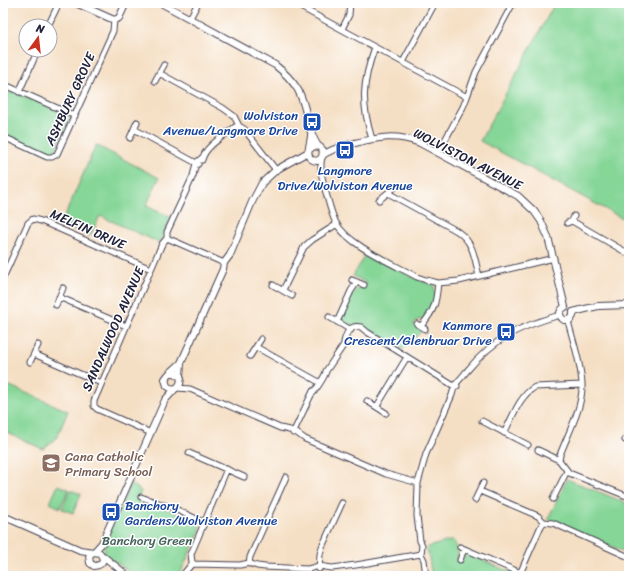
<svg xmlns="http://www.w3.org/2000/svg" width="632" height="579" viewBox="0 0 632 579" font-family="Sriracha,sans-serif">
	<rect width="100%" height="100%" fill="#fff"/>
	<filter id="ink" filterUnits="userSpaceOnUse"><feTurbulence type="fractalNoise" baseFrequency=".025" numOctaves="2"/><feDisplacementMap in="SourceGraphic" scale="8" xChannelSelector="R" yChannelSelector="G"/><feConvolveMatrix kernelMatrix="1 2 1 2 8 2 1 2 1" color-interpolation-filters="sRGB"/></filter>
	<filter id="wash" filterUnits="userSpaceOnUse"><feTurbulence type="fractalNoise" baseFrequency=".012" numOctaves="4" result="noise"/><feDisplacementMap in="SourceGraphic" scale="16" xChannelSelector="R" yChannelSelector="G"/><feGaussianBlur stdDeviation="0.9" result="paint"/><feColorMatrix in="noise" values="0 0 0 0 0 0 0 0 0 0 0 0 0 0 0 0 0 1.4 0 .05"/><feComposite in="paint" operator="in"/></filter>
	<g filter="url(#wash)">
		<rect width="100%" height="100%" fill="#f5dfc4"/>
		<path fill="#85d697" stroke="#547c69" d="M555,3H629V222L480,141Z
			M3,87L71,117L54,153L48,154L3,133Z
			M96,145L159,178L146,206L171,217L160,243L100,216L90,236L61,224Z
			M367,252C388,264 410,278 434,285C437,299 433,308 426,319L417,320L414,324L423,330L402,350L359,325H349L341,321C345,311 351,286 364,287L366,283L353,276Z
			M3,383L68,411L57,437L43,449L3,431Z
			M567,479L629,504V554L548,519Z
			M131,483L141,491L137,501C142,503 145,503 150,504C159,505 194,519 200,526V531L179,576H133L126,569L105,555L104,544Z
			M58,485L69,489L60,508L50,503Z
			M70,490L81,494L73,513L62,509Z
			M453,540L458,549V561H462L465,555L467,554L513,573L515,576H432L427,547Z"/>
	</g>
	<g filter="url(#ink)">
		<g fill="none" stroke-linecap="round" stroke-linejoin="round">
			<defs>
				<path id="minor" d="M293,3L467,97L463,107L438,153
					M190,18L198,3
					M48,26L59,3
					M342,29L349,15L350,3
					M403,62L435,3
					M159,73L223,108L234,116L239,126
					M155,81L164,65
					M3,84L75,116
					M19,92L38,50
					M467,97L476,72L513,3
					M134,129L198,164
					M130,138L137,122
					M3,139H8L47,157H52L57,154L113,31L114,20
					M372,139C361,103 362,83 375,47
					M322,157C319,170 323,181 326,193C329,203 331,213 336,223C349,246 394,264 417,277L426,280L438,283L459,281L554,258
					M202,160C205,146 224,136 235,127L239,126L244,129L276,170
					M388,193L457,231C474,243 474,256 479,276
					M379,200L395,187
					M572,221L629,254
					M567,223L572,221L574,216
					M167,238L224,263
					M3,278L28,223L33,219L41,221L151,269
					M352,280L364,285
					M273,285L292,296
					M283,290L304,247L312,240L337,224
					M59,297L126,326
					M56,305L63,288
					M329,317L351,330
					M568,321C573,341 581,363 582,384C583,408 568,433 560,455L559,460L569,473L629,497
					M337,322L351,291L357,282
					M417,324L425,329
					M421,326C435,310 436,303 438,283
					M344,342C346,333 350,324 361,327L367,332L454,386H457
					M256,347L319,382
					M34,354L101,383
					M250,356L261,339
					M30,362L38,345
					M177,388L190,389L280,428L294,431L305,439L386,474L418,483
					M313,393C315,391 326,375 326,371L347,340
					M367,401L386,413
					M377,406L407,357
					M482,421L528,445
					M151,433L97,409L94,406V401L162,244L167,238V232L193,176L196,163L203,157
					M293,433L313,391
					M504,433C513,417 519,396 535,387L582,385
					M625,440L629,432
					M538,450L559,460
					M189,453L244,477
					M480,491L538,516L544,522
					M141,497L173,508L205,523
					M553,499L567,471
					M475,500L483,483
					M460,547L521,573
					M460,560L464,549
					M194,564L192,562L191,554L227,469
					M249,564L250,557L286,477
					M319,569L320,554L322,547L342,503
					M182,576L190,566L194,564L240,565L249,563L257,566L265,567L308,569L319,566L332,568L356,565L421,554
					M426,576L424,560L421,554L422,545L420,541L417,516L418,483L426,454L452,395C455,381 458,383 466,372C494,338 518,327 560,315
					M519,576L541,526L544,522L553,523L629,557"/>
				<path id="tertiary" d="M76,3L114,20L119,18L126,3
					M161,3L275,65C284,72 292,80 298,90C308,108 306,129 318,146
					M309,150L314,146L320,147L323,150L322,157C320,160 317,162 313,160C304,157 311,143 311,135
					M323,155C333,148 344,146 355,143C380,137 396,134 420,143L518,196L534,211L541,221L548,237L565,307
					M565,307C559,310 558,316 564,320H570L573,316V312
					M573,312L598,306L629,305
					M170,373H175L181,378L180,384C177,389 172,390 167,386L165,379L168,375L181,363
					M180,376L181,363L223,269L224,263L230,255L252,202L262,183L276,170L308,152
					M3,516L80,550L100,553L103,559C102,564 99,566 94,566L90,563L89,556L93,552
					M94,552L102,543L165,400L176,388
					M103,556L128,576"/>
			</defs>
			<use href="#minor" stroke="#423e50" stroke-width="7"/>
			<use href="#tertiary" stroke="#423e50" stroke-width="8"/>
			<use href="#minor" stroke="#fff" stroke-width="5"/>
			<use href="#tertiary" stroke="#fff" stroke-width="6"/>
		</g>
	</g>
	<defs>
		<symbol id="bus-square" viewBox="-11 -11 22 22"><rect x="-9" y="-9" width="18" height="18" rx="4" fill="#1a4fb4" stroke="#fff"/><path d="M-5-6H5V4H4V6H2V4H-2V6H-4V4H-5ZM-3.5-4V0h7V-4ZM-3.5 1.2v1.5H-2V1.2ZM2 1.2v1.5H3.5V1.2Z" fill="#fff"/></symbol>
		<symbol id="school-square" viewBox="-11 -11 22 22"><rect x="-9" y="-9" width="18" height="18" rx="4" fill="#8d6e63" stroke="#fff"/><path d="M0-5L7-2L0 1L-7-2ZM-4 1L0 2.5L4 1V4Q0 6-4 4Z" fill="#fff"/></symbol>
	</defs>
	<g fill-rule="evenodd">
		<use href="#bus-square" x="301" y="111" width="22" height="22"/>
		<use href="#bus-square" x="334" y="139" width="22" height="22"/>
		<use href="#bus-square" x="495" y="321" width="22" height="22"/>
		<use href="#school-square" x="40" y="452" width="22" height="22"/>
		<use href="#bus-square" x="100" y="501" width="22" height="22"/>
	</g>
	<g text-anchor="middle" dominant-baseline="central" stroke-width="3" stroke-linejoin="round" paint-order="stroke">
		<g font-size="13" fill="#22223b" stroke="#fff">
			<text transform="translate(70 99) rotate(-65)">ASHBURY GROVE</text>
			<text transform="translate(468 159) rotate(27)">WOLVISTON AVENUE</text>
			<text transform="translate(88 229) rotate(24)">MELFIN DRIVE</text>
			<text transform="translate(113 329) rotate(-66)">SANDALWOOD AVENUE</text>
		</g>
		<g font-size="13" fill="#164399" stroke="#fff" text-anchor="end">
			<text x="298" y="115">Wolviston<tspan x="298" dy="15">Avenue/Langmore Drive</tspan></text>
			<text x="345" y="170" text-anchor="middle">Langmore<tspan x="345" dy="15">Drive/Wolviston Avenue</tspan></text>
			<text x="492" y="325">Kanmore<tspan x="492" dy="15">Crescent/Glenbruar Drive</tspan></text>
			<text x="125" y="505" text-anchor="start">Banchory<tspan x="125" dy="15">Gardens/Wolviston Avenue</tspan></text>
		</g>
		<g font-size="13" fill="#785e54" stroke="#fff" text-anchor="start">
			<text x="65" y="456">Cana Catholic<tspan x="65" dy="15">Primary School</tspan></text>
		</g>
		<g font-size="13" fill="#45615b" stroke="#fff">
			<text x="147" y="540">Banchory Green</text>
		</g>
	</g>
	<rect width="632" height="579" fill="none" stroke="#fff" stroke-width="16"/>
	<g transform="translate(38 38) rotate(15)"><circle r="19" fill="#ffffff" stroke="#a7a7b1"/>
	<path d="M0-3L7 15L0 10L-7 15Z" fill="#c8321e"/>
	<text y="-6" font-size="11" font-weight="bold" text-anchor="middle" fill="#22223b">N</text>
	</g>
</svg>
